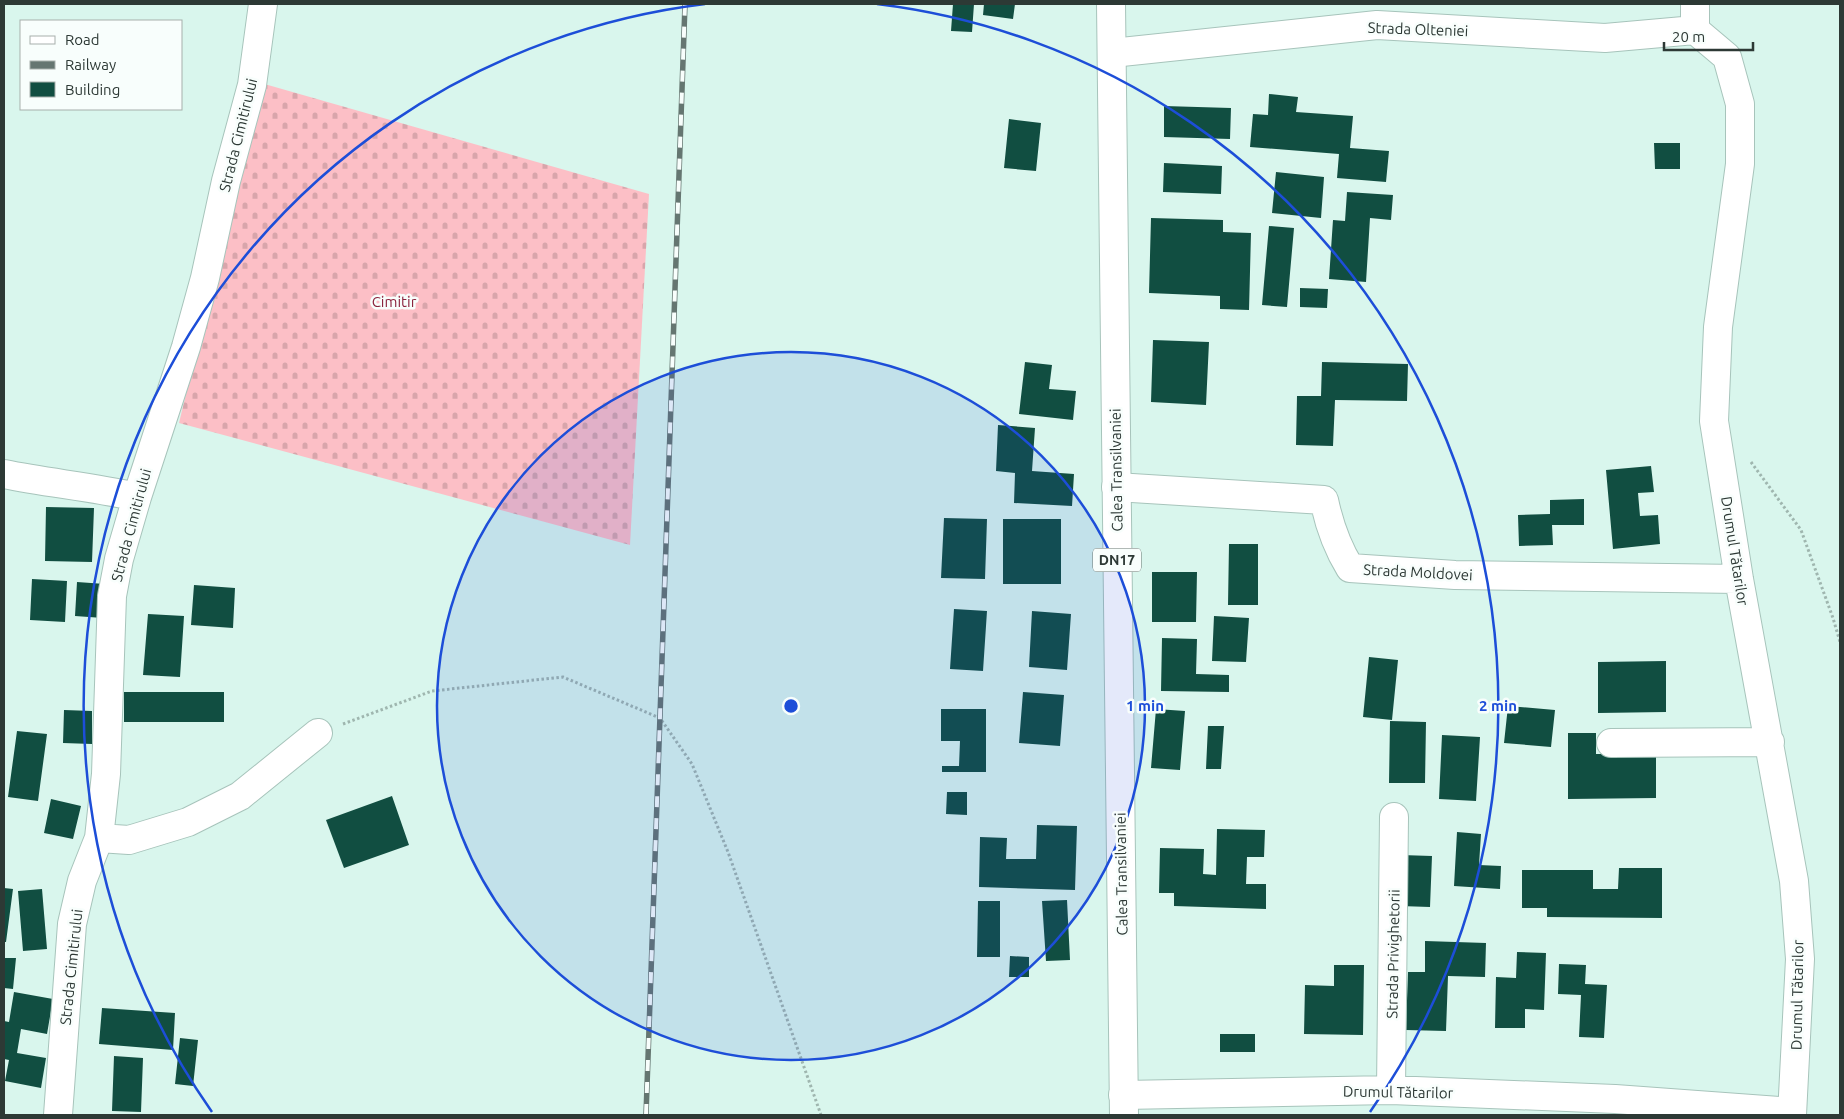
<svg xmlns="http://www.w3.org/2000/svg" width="1844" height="1119" viewBox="0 0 1844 1119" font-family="Ubuntu,sans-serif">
	<defs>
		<pattern id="cemetery-stones" width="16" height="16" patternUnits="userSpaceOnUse" patternTransform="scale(1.25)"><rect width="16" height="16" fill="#fcbfc6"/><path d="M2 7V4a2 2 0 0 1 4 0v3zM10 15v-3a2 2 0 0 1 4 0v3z" fill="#d8a5ab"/></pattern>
	</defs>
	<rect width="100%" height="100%" fill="#d9f6ed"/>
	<path fill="url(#cemetery-stones)" d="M261,83L649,194L630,545L179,423Z"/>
	<path fill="#114e41" d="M953,4H974L972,32L951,31Z
		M984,4H1015L1013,19L983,15Z
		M1269,94L1298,97L1296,112L1353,116L1350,148L1389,151L1386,182L1337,178L1339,154L1250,147L1253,114L1268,115Z
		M1164,106L1231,108L1230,139L1164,137Z
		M1009,119L1041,123L1036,171L1004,168Z
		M1654,143H1680V169H1655Z
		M1164,163L1222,166L1221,194L1163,192Z
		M1276,172L1324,177L1321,218L1272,213Z
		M1347,192L1393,195L1391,220L1370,218L1366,282L1329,279L1333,220L1345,221Z
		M1151,218L1223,220V232L1251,233L1249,310L1220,309V296L1149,293Z
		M1269,226L1294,228L1287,307L1262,305Z
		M1300,288L1328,289L1327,308L1300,307Z
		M1153,340L1209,342L1206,405L1151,402Z
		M1025,362L1052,365L1049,389L1076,391L1073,420L1019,414Z
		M1322,362L1408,364L1407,401L1335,400L1333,446L1296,445L1297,396H1321Z
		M998,425L1035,428L1032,471L1074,474L1072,506L1014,503L1015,473L996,471Z
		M1651,466L1654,492L1638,493L1640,516L1658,515L1660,544L1613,549L1606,470Z
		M1584,499V525H1552L1553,545L1519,546L1518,515L1550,514V500Z
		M46,507L94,508L92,562L45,561Z
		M944,518L987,519L985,579L941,578Z
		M1003,519H1061V584H1003Z
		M1229,544H1258V605H1228Z
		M1152,572H1197L1196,622H1152Z
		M32,579L67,581L65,622L30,620Z
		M77,582L105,584L103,618L75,616Z
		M194,585L235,588L233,628L191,625Z
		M954,609L987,611L983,671L950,669Z
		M1032,611L1071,614L1067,670L1029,667Z
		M148,614L184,616L180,677L143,675Z
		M1214,616L1249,618L1246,662L1212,661Z
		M1162,638L1197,639L1196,674L1229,675V692L1161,691Z
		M1369,657L1398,660L1392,720L1363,717Z
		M1666,661V712L1598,713V662Z
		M124,692H224V722H124Z
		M1023,692L1064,695L1060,746L1019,743Z
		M1508,706L1555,710L1551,747L1504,743Z
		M941,709H986V772H942V766H959L960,741H941Z
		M1156,709L1185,711L1180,770L1151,768Z
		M64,710L92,711V744L63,743Z
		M1390,721L1426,722L1425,783H1389Z
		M1208,726H1224L1221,769H1206Z
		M17,731L47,734L38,801L8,797Z
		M1568,733H1596V754H1656V798L1568,799Z
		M1442,735L1480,737L1476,801L1439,799Z
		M947,792H967V815L946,814Z
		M392,796L409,845L344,868L326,820Z
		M51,799L81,806L73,839L44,833Z
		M1037,825L1077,826L1075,890L979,887L980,837L1007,838L1006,859H1036Z
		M1217,829L1265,830L1264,857H1247L1246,884H1266V909L1174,906V893H1159L1160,848L1204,849L1203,874L1216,875Z
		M1457,832L1481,834L1479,865L1501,866L1500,889L1454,886Z
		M1401,855L1432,856L1430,907L1400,906Z
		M1619,868H1662V918L1547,917V908H1522V870H1593V889H1618Z
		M4,888L13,889L6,942H4Z
		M42,889L47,949L23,951L18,891Z
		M1067,900L1070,960L1046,961L1042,901Z
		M978,901H1000V957H977Z
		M1425,941L1486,943L1485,977L1448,976L1446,1031L1406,1030L1408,972H1425Z
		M1517,952L1546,953L1544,1010L1525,1009V1028H1495L1496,977L1516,978Z
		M1010,956L1029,957V977H1009Z
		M4,958H16L13,989L4,988Z
		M1559,964L1586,965L1585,984L1607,985L1604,1038L1579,1037L1581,995L1558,994Z
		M1334,965H1364L1363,1035L1304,1034L1305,985L1334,986Z
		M14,992L53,999L47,1034L21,1029L17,1053L46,1058L41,1088L5,1081L9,1060L4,1059V1021L9,1022Z
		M102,1008L175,1013L173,1050L99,1044Z
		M1220,1034H1255V1052H1220Z
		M180,1038L198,1040L193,1086L175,1084Z
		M114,1056L143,1058L141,1112L112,1111Z"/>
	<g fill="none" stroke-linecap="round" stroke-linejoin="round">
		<defs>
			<path id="minor" d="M1695,4V30L1727,57L1740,104V164L1718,327L1714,421L1739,579L1794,881L1800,959L1792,1115
				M1112,53L1377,25L1605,38L1695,30
				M4,474C48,483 93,487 137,497
				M1116,487L1324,500C1329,524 1337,547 1350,568L1455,575L1739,579
				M1611,743L1770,742
				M99,838L129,840L188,822L240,796L318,733
				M1391,1090L1394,817
				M1123,1095L1391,1090L1615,1099L1792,1112
				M58,1115L72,924L82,881L99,838L106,774L112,596L119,559L137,497L186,347L205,278L226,181L252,85L263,4"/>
			<path id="highway" d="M1111,4L1124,1115"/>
		</defs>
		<use href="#minor" stroke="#a7c4bb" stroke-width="30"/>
		<use href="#highway" stroke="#a7c4bb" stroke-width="30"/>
		<path stroke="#9fb6af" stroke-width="3" stroke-dasharray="2.5 2.5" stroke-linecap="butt" d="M1751,462L1801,530L1833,618L1840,642
			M343,724L432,691L563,677L660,718L692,764L728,852L821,1115"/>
		<use href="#minor" stroke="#fff" stroke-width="28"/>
		<use href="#highway" stroke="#fff" stroke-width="28"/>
		<defs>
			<path id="rail" d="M646,1115L685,4"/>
		</defs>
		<use href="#rail" stroke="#657671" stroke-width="5.5"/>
		<use href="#rail" stroke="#f8fefc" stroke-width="4" stroke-dasharray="11" stroke-linecap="butt"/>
	</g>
	<circle cx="791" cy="706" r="354" fill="#1d4ed8" fill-opacity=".12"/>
	<g fill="none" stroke="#1d4ed8" stroke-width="2.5">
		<circle cx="791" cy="706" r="354"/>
		<path d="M212 1112A707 707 0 0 1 705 4M877 4A707 707 0 0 1 1370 1112"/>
	</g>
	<g text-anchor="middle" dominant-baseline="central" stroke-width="5" stroke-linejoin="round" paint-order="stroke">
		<rect fill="#f8fefc" stroke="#6a7471" stroke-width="1" x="1093" y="548.5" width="48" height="23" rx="4"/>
		<g font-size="14" font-weight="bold" fill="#2d3935">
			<text x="1117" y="560">DN17</text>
		</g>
		<g font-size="15" fill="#2d3935" stroke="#f8fefc">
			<text transform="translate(1418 29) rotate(2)">Strada Olteniei</text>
			<text transform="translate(238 135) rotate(-76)">Strada Cimitirului</text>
			<text transform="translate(1116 470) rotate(-91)">Calea Transilvaniei</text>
			<text transform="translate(131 525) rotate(-75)">Strada Cimitirului</text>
			<text transform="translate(1735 551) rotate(81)">Drumul Tătarilor</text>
			<text transform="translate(1418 572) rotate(3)">Strada Moldovei</text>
			<text transform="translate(1121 874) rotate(-91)">Calea Transilvaniei</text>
			<text transform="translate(1393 954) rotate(-89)">Strada Privighetorii</text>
			<text transform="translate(71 967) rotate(-84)">Strada Cimitirului</text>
			<text transform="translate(1797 995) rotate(-89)">Drumul Tătarilor</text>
			<text transform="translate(1398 1092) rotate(1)">Drumul Tătarilor</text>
		</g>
		<g font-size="15" fill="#8a223c" stroke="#f8fefc">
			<text x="394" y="301">Cimitir</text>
		</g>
	</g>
	<circle cx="791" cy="706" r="8" fill="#1d4ed8" stroke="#f8fefc" stroke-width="2.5"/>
	<g font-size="15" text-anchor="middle" font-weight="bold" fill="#1d4ed8" stroke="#f8fefc" stroke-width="5" stroke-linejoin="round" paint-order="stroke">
		<text x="1145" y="711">1 min</text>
		<text x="1498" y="711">2 min</text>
	</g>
	<rect width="1844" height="1119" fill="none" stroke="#2d3935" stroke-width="10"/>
	<rect x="20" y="20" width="162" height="90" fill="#f8fefc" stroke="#a7afac"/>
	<rect x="30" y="36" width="25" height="8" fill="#ffffff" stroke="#a7afac"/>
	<text x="65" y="45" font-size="15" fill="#2d3935">Road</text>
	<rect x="30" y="61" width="25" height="8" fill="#657671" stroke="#a7afac"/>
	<text x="65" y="70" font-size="15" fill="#2d3935">Railway</text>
	<rect x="30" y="82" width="25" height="15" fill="#114e41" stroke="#a7afac"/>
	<text x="65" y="95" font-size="15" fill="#2d3935">Building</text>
	<path d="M1664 42v8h89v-8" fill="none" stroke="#2d3935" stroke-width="2.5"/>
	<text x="1672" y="42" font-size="15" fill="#2d3935" stroke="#f8fefc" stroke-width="4" paint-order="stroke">20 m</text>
</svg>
